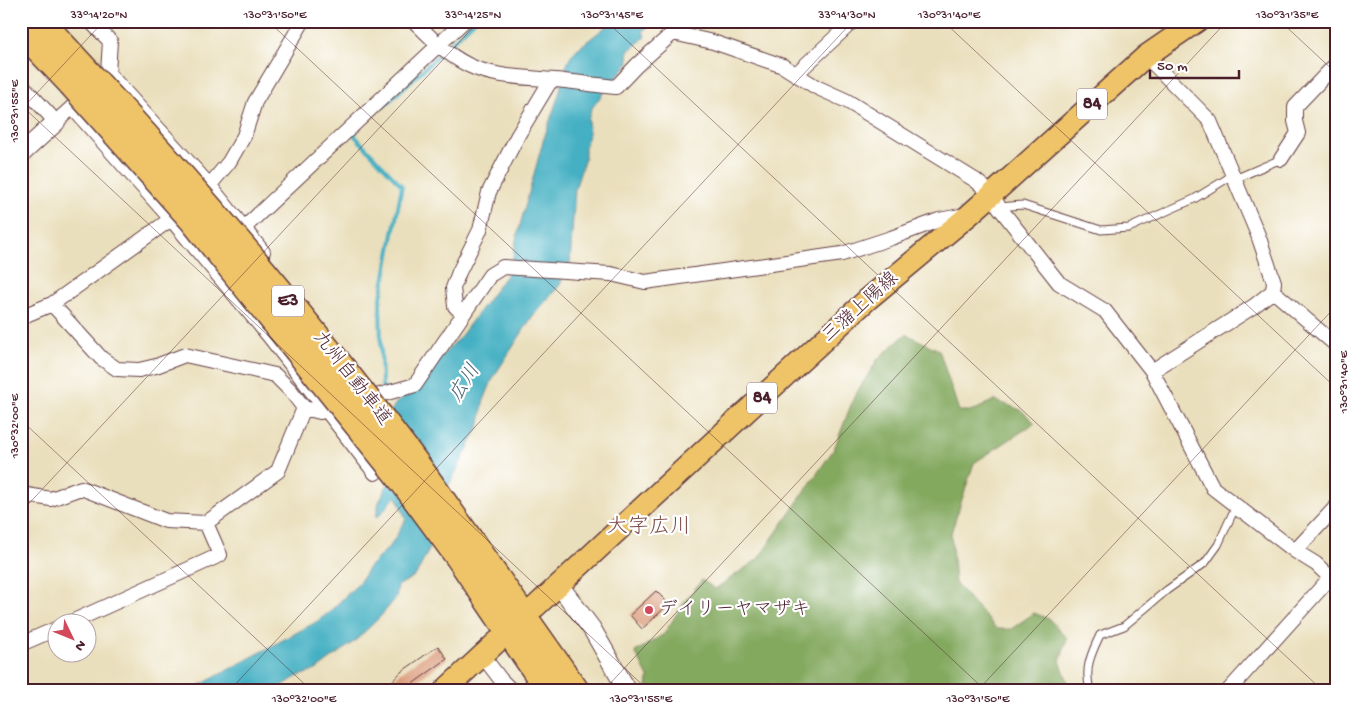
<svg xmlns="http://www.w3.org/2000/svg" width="1357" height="711" viewBox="0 0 1357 711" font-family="'Gochi Hand','Klee One',sans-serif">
	<rect width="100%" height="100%" fill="#fff"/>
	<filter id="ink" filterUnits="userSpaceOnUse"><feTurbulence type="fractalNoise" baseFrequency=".02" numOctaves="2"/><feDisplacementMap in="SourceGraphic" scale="10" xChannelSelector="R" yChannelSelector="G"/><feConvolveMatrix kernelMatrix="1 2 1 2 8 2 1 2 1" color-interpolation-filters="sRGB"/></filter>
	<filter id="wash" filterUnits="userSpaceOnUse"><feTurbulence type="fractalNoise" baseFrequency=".0096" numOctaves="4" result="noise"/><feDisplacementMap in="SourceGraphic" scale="20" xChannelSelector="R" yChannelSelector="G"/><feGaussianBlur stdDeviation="1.12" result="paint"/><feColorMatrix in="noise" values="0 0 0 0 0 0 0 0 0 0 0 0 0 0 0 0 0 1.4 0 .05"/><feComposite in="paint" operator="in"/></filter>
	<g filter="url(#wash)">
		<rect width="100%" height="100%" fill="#eadfbc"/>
		<path fill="#83a95f" stroke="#666445" d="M906,334L939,350L959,411H973L994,400L1021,410L1035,423L974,463L951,533L955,583L997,629H1011L1034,613L1049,619L1067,638L1060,661L1071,690H647L648,677L635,652L664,634L686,599L702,580L715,589L758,559L834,449L854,397L878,359Z"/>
		<path fill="#44b0c3" stroke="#476877" d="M613,21H655L643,31L645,36L643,39L628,51L629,63L611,83L592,108L588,120L589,134L585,146V158L575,189L570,264L564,274L560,285L532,317L493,378L483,403L480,424L439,505L431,546L416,575L398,586L396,598L380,617L355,641L316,670L296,677L279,688L191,690L316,622L327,614L359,583L369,567L391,545L406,519L397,497H395L378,517L376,516L379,502L391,477V411L396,403L416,389L441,357L460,337L507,274L512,262L516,240L543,141L560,91L562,76L570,58L576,50Z"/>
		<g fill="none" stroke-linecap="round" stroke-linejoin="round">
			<path stroke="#44b0c3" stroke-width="4" d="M447,47L474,21
				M383,107L442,52
				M356,132L353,134L402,186L380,303L382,386L386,390"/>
		</g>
		<g id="blocks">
			<path fill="#dc9e7e" d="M656,591L669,604L642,629L630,615Z
				M438,646L447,659L404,690H384L401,672Z"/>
		</g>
	</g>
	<g filter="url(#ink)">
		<use href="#blocks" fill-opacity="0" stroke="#623c41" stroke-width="1"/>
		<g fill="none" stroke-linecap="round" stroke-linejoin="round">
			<defs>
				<path id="service" d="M1235,179L1281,159
					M999,207L1023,205L1101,230L1129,228L1194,199L1233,175
					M1090,690C1084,668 1091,654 1100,635L1124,626L1167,590L1205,563L1218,545L1234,510L1239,514"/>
				<path id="minor" d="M90,21L110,41L108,73L210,186L263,252
					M414,21C431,38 446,54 468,65C495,78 526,77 555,80C575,82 596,85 616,87L637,65L673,33L713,42L783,66L816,87L847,101L975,180L992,194L999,207L1059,283L1105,311L1152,371L1213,488L1295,551L1316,564L1336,583
					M1146,56L1210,121L1258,235L1274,282L1273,291
					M796,74L853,21
					M21,84L56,122L78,102
					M72,107L171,219L269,336L375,473
					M1281,159L1298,133L1295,121V107L1336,64
					M204,192L229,162L244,136L255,102L303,21
					M244,228L464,21
					M1273,291L1336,345
					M52,304L101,358L117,369L139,370L156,366L185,355L275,375L291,391L304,408L320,412L415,385L490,275L503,267L611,274L645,282L842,254L891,238L939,220L966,215
					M463,314L455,306L453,288L459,272L480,230L489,192L518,135L551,80
					M21,319L28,314L52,304L178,214
					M1152,371L1254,306L1273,291
					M21,494L51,499L81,488L166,521L206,523L278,471L304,408
					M1295,551L1336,507
					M67,624L220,555L206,523
					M21,644L58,628
					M482,655L501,680L511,690
					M1229,690L1330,578"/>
				<path id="tertiary" d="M21,154L56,122
					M559,585L592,629L627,690"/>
				<path id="primary" d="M535,607L868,299L969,215L1146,56L1197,21
					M445,690L498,641"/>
				<path id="motorway" d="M41,21L86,70
					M21,31L71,84
					M474,545L576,690
					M458,557L548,690"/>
			</defs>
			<use href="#service" stroke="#623c41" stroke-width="9"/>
			<use href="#minor" stroke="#623c41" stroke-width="16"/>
			<use href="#tertiary" stroke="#623c41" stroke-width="20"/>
			<use href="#primary" stroke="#623c41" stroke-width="24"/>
			<use href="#motorway" stroke="#623c41" stroke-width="28"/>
			<use href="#service" stroke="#fff" stroke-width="7"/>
			<use href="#minor" stroke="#fff" stroke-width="14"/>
			<use href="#tertiary" stroke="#fff" stroke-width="18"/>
			<use href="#primary" stroke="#efc469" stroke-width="21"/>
			<use href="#motorway" stroke="#efc469" stroke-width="25"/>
			<defs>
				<path id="motorway-bridge" d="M86,70C200,192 307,319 408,452C431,483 452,514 474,545
					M71,84L192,220L402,481L458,557"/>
			</defs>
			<use href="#motorway-bridge" stroke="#623c41" stroke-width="28" stroke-linecap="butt"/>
			<use href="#motorway-bridge" stroke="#efc469" stroke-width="25"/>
		</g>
	</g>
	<path fill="none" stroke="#4a1f2b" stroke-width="1" stroke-opacity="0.45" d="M268,21L985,690M606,21L1322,690M943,21L1336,388M1280,21L1336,73M21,105L648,690M21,110L104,21M21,420L311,690M21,512L479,21M230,690L853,21M604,690L1227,21M978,690L1336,306"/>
	<circle fill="#d1495b" stroke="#fff" stroke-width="2" cx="649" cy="610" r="5"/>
	<g text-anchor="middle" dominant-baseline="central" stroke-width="4.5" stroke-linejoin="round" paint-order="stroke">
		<g fill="#fff" stroke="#80626b" stroke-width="1">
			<rect x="1077" y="88.5" width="30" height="31" rx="4"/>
			<rect x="272" y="285.5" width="32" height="31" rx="4"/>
			<rect x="747" y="382.5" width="30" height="31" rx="4"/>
		</g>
		<g font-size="18" font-weight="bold" fill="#4a1f2b">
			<text x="1092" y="104">84</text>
			<text x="288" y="301">E3</text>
			<text x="762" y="398">84</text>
		</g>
		<g font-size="19" fill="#4a1f2b" stroke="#fff">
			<text transform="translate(861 308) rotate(-42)">三潴上陽線</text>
			<text transform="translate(351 379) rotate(52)">九州自動車道</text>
		</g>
		<g font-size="19" fill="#4a1f2b" stroke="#fff" text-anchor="start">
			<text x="659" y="610">デイリーヤマザキ</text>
		</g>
		<g font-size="20" font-style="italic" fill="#47606f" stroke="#fff">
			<text transform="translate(466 384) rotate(-58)">広川</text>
		</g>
		<g font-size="21" fill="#7d4b48" stroke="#fff">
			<text x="649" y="528">大字広川</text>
		</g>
	</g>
	<rect width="1357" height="711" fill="none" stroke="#fff" stroke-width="55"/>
	<g transform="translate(72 638) rotate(133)"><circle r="24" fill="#ffffff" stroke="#b7a5aa"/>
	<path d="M0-4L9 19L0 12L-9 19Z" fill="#d1495b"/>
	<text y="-8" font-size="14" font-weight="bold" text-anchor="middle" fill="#4a1f2b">N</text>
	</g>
	<path d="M1150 70v8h89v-8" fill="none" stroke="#4a1f2b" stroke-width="2.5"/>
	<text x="1157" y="70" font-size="15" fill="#4a1f2b" stroke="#ffffff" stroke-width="4" paint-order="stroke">50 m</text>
	<rect x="28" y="28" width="1302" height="656" fill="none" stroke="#4a1f2b" stroke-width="2"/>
	<g font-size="12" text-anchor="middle" fill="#4a1f2b">
		<text x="99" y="18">33°14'20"N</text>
		<text x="275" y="18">130°31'50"E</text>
		<text x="473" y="18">33°14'25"N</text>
		<text x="612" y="18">130°31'45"E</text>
		<text x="847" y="18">33°14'30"N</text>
		<text x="949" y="18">130°31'40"E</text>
		<text x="1287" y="18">130°31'35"E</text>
		<text transform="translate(14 111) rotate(-90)" y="4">130°31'55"E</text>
		<text transform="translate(1343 382) rotate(-90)" y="4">130°31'40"E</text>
		<text transform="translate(14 426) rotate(-90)" y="4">130°32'00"E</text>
		<text x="304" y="702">130°32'00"E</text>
		<text x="641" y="702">130°31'55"E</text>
		<text x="978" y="702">130°31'50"E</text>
	</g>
</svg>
